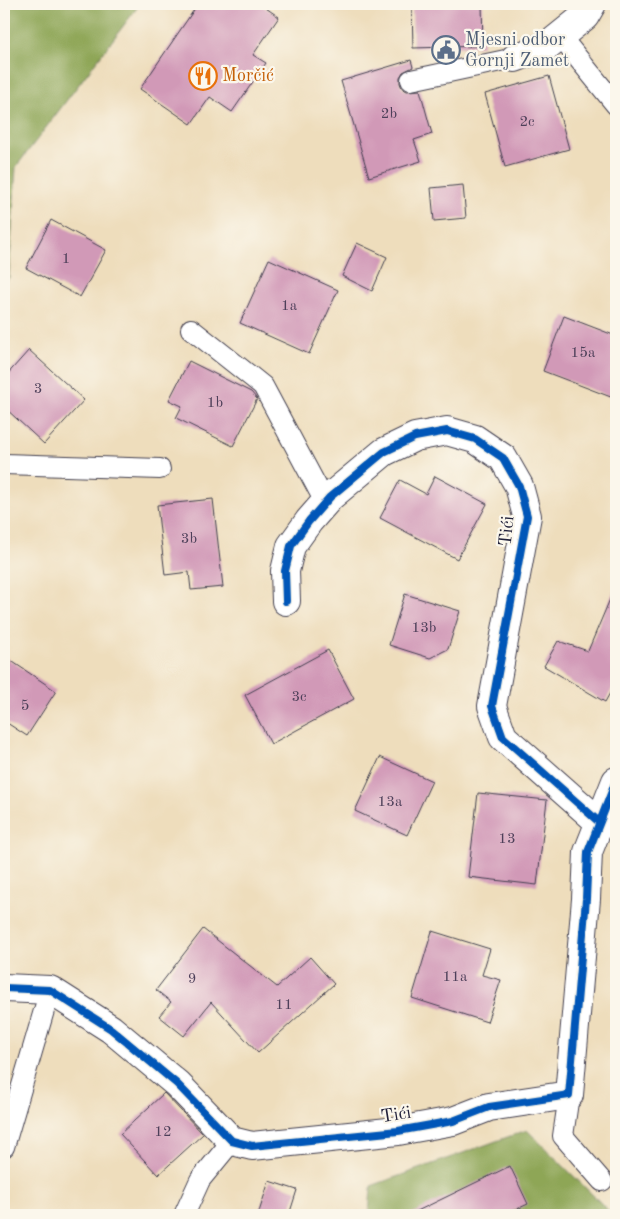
<svg xmlns="http://www.w3.org/2000/svg" width="620" height="1219" viewBox="0 0 620 1219" font-family="'Old Standard TT',serif">
	<rect width="100%" height="100%" fill="#fbf7ec"/>
	<filter id="ink" filterUnits="userSpaceOnUse"><feTurbulence type="fractalNoise" baseFrequency=".02" numOctaves="2"/><feDisplacementMap in="SourceGraphic" scale="10" xChannelSelector="R" yChannelSelector="G"/><feConvolveMatrix kernelMatrix="1 2 1 2 8 2 1 2 1" color-interpolation-filters="sRGB"/></filter>
	<filter id="wash" filterUnits="userSpaceOnUse"><feTurbulence type="fractalNoise" baseFrequency=".0096" numOctaves="4" result="noise"/><feDisplacementMap in="SourceGraphic" scale="20" xChannelSelector="R" yChannelSelector="G"/><feGaussianBlur stdDeviation="1.12" result="paint"/><feColorMatrix in="noise" values="0 0 0 0 0 0 0 0 0 0 0 0 0 0 0 0 0 1.4 0 .05"/><feComposite in="paint" operator="in"/></filter>
	<g filter="url(#wash)">
		<rect width="100%" height="100%" fill="#eeddbc"/>
		<path fill="#8ea657" stroke="#586449" d="M11,4H140L16,167L9,278L4,283V7Z
			M527,1130L613,1215H369L371,1186Z"/>
		<g id="blocks">
			<path fill="#d199b7" d="M198,4H260L279,17L253,55L266,63L232,112L210,97L191,124L140,89Z
				M412,4H482L483,46L413,48Z
				M411,60L413,67L403,72L400,77V83L402,88L407,91L420,90L432,134L414,140L421,161L369,177L341,81Z
				M549,76L569,149L505,167L485,94Z
				M463,185L466,218L434,221L431,188Z
				M51,220L106,250L80,297L26,268Z
				M357,243L387,257L372,291L342,276Z
				M269,259L338,290L309,354L240,323Z
				M564,316L616,336V399L543,371Z
				M29,350L84,400L44,444L4,407V378Z
				M189,361L251,392L257,399L233,446L176,418L182,406L169,400Z
				M435,476L487,504L457,559L380,518L400,480L426,494Z
				M213,499L223,587L191,590L189,572L165,575L157,505Z
				M616,585V682L605,702L544,666L558,641L588,651Z
				M405,594L460,611L448,649L430,658L389,645Z
				M328,650L354,699L271,744L245,695Z
				M4,656L56,691L27,736L4,721Z
				M380,757L432,781L407,835L355,811Z
				M478,793L547,800L537,885L468,877Z
				M203,929L277,987L310,957L334,984L258,1053L211,1002L184,1036L159,1016L171,1002L156,990Z
				M432,931L490,949L482,975L501,980L487,1022L412,998Z
				M164,1093L203,1134L158,1175L120,1134Z
				M510,1166L528,1204L504,1215H409Z
				M269,1181L297,1190L289,1215H258Z"/>
		</g>
	</g>
	<g filter="url(#ink)">
		<use href="#blocks" fill-opacity="0" stroke="#413e4e" stroke-width="1"/>
		<g fill="none" stroke-linecap="round" stroke-linejoin="round">
			<defs>
				<path id="service" d="M560,36L616,105
					M411,80L515,58
					M191,329L263,386L325,502
					M4,464L160,469
					M569,1095L563,1136L602,1181
					M4,1147L50,990
					M184,1215L200,1180L232,1141"/>
				<path id="minor" d="M515,58L549,45L585,16L592,4
					M286,601L285,571L291,546L309,521L330,497L384,452L415,437L447,431L475,439L503,458L519,486L527,516L492,706L503,737L599,822
					M4,988L50,990L111,1029L177,1084L232,1141L252,1146L398,1131L453,1121L489,1107L569,1095L586,899L588,852L616,781"/>
			</defs>
			<use href="#service" stroke="#413e4e" stroke-width="22"/>
			<use href="#minor" stroke="#413e4e" stroke-width="30"/>
			<use href="#service" stroke="#fff" stroke-width="20"/>
			<use href="#minor" stroke="#fff" stroke-width="28"/>
			<defs>
				<path id="cycleway" d="M286,601L285,571L291,546L309,521L330,497L384,452L415,437L447,431L475,439L503,458L519,486L527,516L492,706L503,737L599,822
					M4,988L50,990L111,1029L177,1084L232,1141L252,1146L398,1131L453,1121L489,1107L569,1095L586,899L588,852L616,781"/>
			</defs>
			<use href="#cycleway" stroke="#fbf7ec" stroke-width="11"/>
			<use href="#cycleway" stroke="#0057b8" stroke-width="8"/>
		</g>
	</g>
	<defs>
		<symbol id="civic-ring" viewBox="-11 -11 22 22"><circle r="9.5" fill="#fbf7ec" stroke="#5c6f8a" stroke-width="1.5"/><path d="M-.6-6.5H3V-4.5H.6V-3L4-1V1h2V6H-6V1h2V-1L-.6-3ZM-1.2 2.5V6h2.4V2.5Z" fill="#5c6f8a"/></symbol>
		<symbol id="restaurant-ring" viewBox="-11 -11 22 22"><circle r="9.5" fill="#fbf7ec" stroke="#e8710a" stroke-width="1.5"/><path d="M-5-6h1v4h1v-4h1v4h1v-4h1v5L-1.5 .5V6h-2V.5L-5-1ZM5-6V6H3V1.5H1.5Q1.5-4 5-6Z" fill="#e8710a"/></symbol>
	</defs>
	<g fill-rule="evenodd">
		<use href="#civic-ring" x="430" y="34" width="32" height="32"/>
		<use href="#restaurant-ring" x="187" y="60" width="32" height="32"/>
	</g>
	<g text-anchor="middle" dominant-baseline="central" stroke-width="4.5" stroke-linejoin="round" paint-order="stroke">
		<g font-size="15" fill="#4e405a">
			<text x="389" y="114">2b</text>
			<text x="527" y="122">2c</text>
			<text x="66" y="259">1</text>
			<text x="289" y="306">1a</text>
			<text x="583" y="353">15a</text>
			<text x="38" y="389">3</text>
			<text x="215" y="403">1b</text>
			<text x="189" y="539">3b</text>
			<text x="424" y="628">13b</text>
			<text x="299" y="697">3c</text>
			<text x="25" y="706">5</text>
			<text x="390" y="802">13a</text>
			<text x="507" y="839">13</text>
			<text x="455" y="977">11a</text>
			<text x="192" y="979">9</text>
			<text x="284" y="1005">11</text>
			<text x="163" y="1132">12</text>
		</g>
		<g font-size="18" fill="#4e5e75" stroke="#fbf7ec" text-anchor="start">
			<text x="465" y="40">Mjesni odbor<tspan x="465" dy="21">Gornji Zamet</tspan></text>
		</g>
		<g font-size="18" fill="#c56008" stroke="#fbf7ec" text-anchor="start">
			<text x="222" y="76">Morčić</text>
		</g>
		<g font-size="18" fill="#22223b" stroke="#fbf7ec">
			<text transform="translate(507 531) rotate(-84)">Tići</text>
			<text transform="translate(396 1115) rotate(-9)">Tići</text>
		</g>
	</g>
	<rect width="620" height="1219" fill="none" stroke="#fbf7ec" stroke-width="20"/>
</svg>
